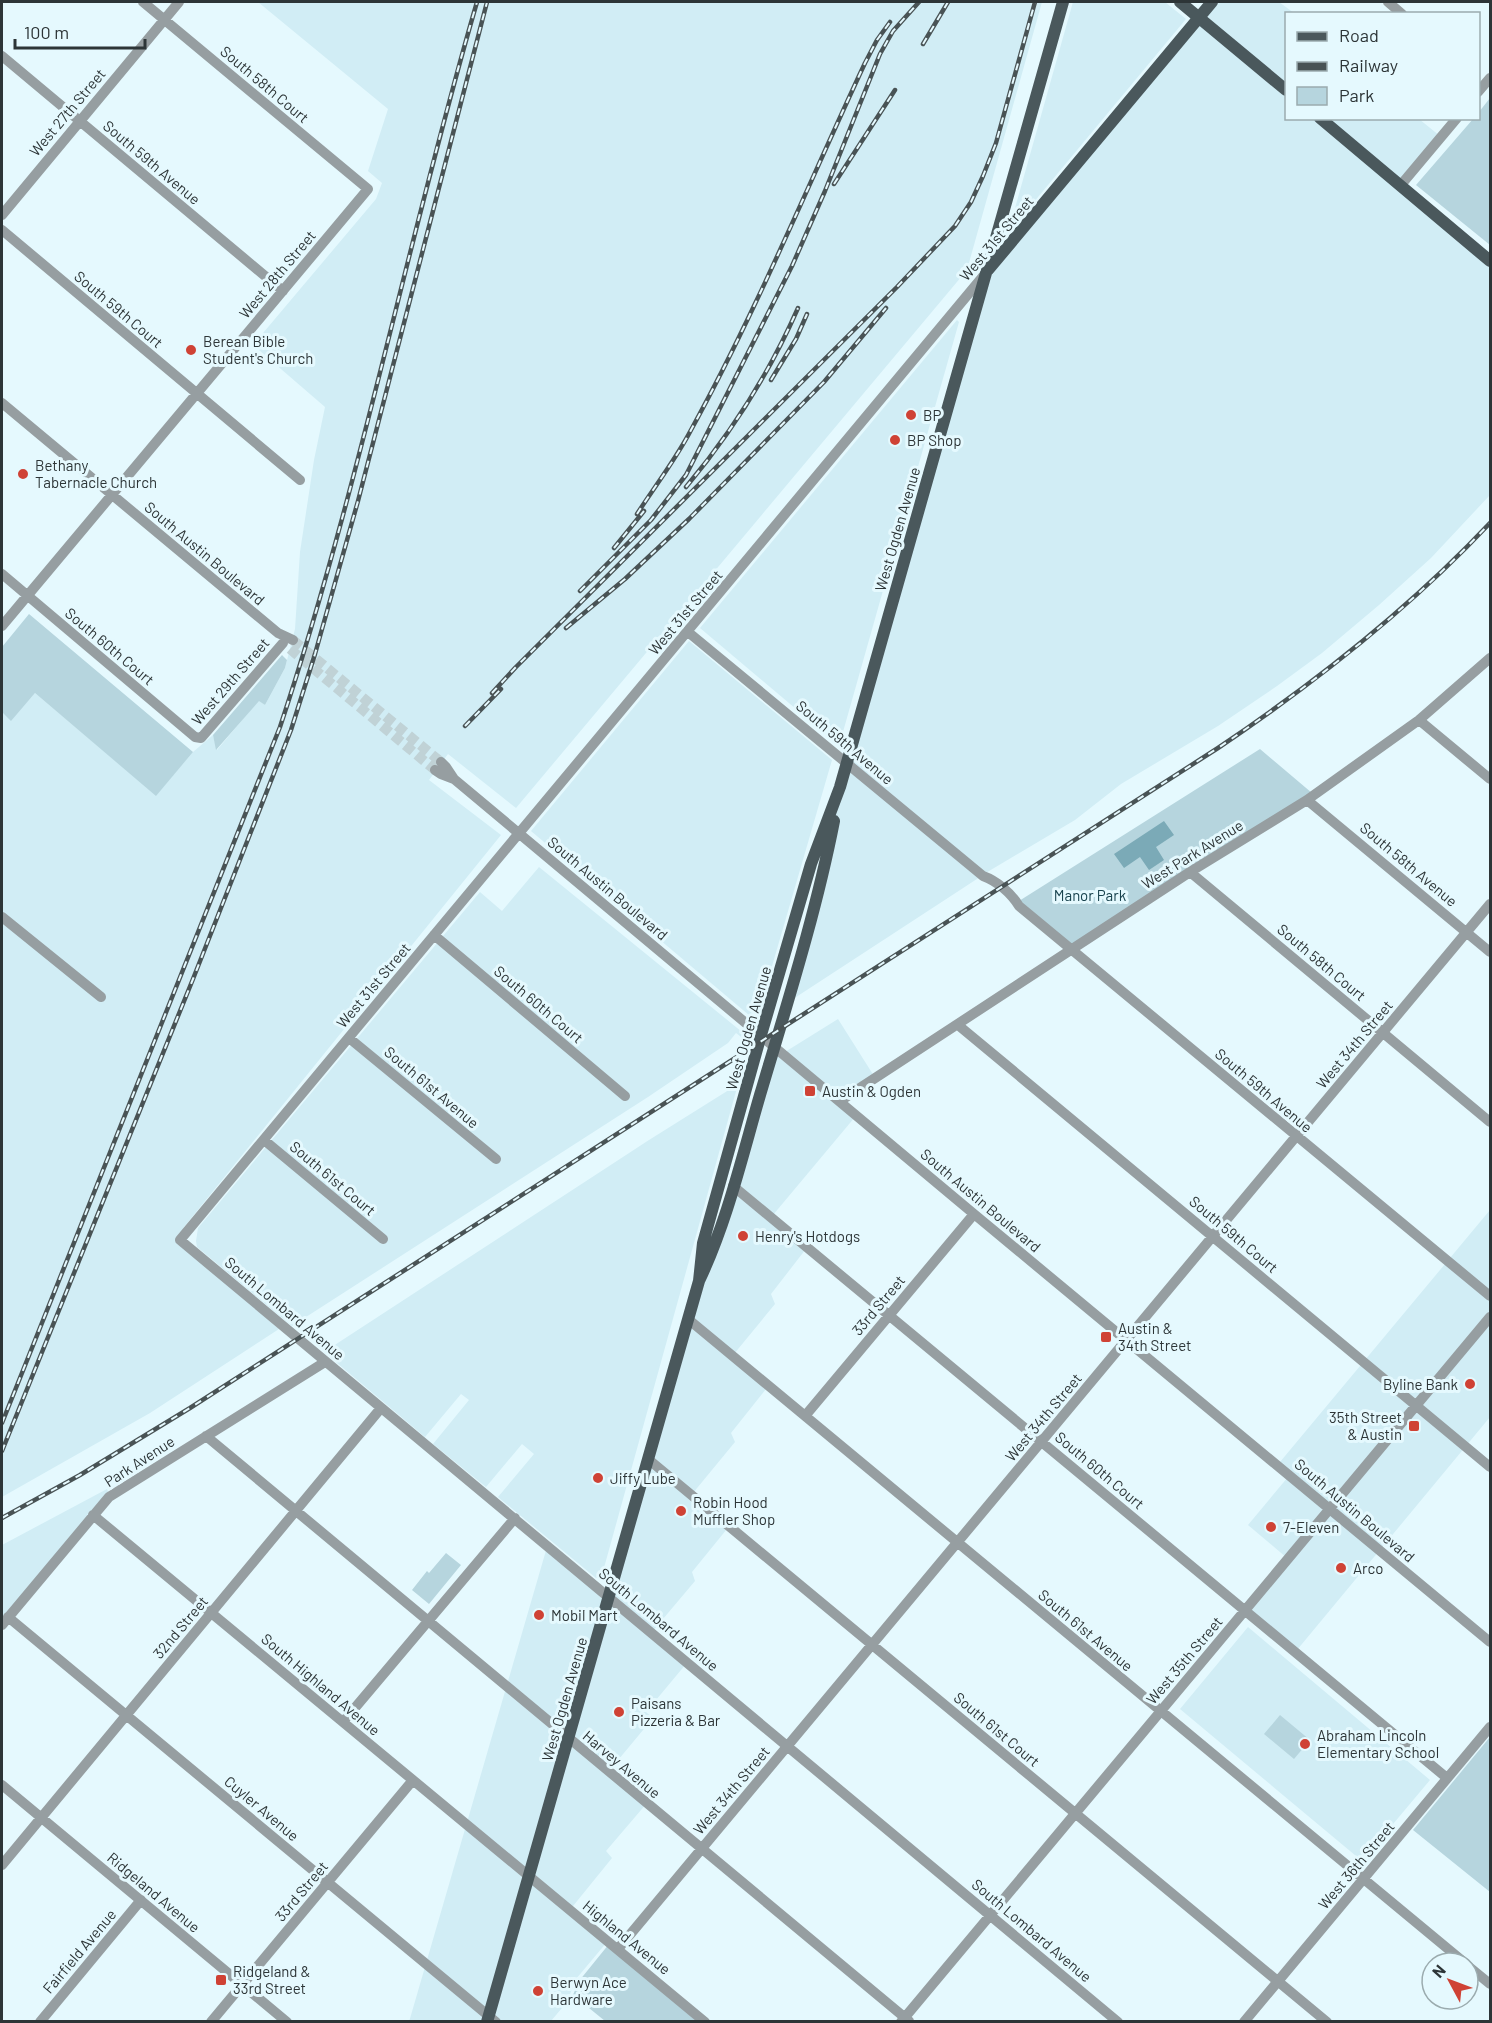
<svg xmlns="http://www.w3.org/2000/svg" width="1492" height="2023" viewBox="0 0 1492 2023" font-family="Barlow,sans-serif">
	<rect width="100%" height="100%" fill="#e5f9fe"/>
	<path fill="#d1edf5" d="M258,2H1042L967,270L516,808L448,754L429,780L501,835L184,1227L179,1242L279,1329L150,1413L2,1497V712L11,720L35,693L156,795L193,752L213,735L217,750L259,700L265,705L285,668L295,629L300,552L314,460L325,407L253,345L376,199L382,183L368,171L388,109Z
		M1073,2H1165L1186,19L1008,233Z
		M1214,2H1279L1294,13L1286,14V118L1419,119L1440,136L1398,187L1490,264V495L1431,558L1379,605L1322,653L1277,686L1218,726L1121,784L1075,820L984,874L849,762L987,274Z
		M957,320L959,322L841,739L835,740L828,736L700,628Z
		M689,641L832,760L756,1021L531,831Z
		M846,766L980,877L790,1001Z
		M539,867L747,1036L750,1043L742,1048L745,1040L736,1033L728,1043L648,1097L292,1326L197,1247L196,1241L198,1228L480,892L502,911Z
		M838,1019L874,1076L839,1098L785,1052Z
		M775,1050L855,1117L773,1215L809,1245L771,1294L775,1304L734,1354L770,1384L731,1433L735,1442L693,1493L731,1524L692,1572L695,1581L652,1632L612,1596L691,1316Z
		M743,1066L602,1575L596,1578L498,1497L534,1454L522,1444L486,1487L433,1444L469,1400L461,1394L425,1437L324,1352L649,1140L732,1088L735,1072Z
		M1490,1210V1417L1297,1650L1246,1607L1287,1558L1248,1525L1288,1477L1280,1462Z
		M107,1489L109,1494L2,1621V1545Z
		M547,1547L686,1664L646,1712L653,1718L609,1771L647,1803L606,1851L612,1858L569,1911L607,1942L576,1979L567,2002L551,2021L409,2022Z
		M1248,1627L1430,1780L1362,1861L1180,1709Z"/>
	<path fill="#b6d5de" d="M1490,98V245L1416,185L1473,119L1478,118L1479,112Z
		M29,614L193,752L156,796L35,693L11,721L2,712V647Z
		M282,655L287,660L285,668L265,705L259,701L216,750L213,735Z
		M1260,749L1312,793L1072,945L1019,901Z
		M446,1553L461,1565L429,1604L412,1590L427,1571L429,1573Z
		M1280,1715L1310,1740L1294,1759L1264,1734Z
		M1490,1737V1892L1413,1830Z
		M609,1944L702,2021H605L573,1995L579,1981Z"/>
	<path fill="#7baab7" d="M1164,821L1174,835L1156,847L1164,860L1149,870L1140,857L1124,868L1114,854Z"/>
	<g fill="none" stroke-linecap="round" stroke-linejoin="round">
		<path stroke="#c0d2d6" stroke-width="10" stroke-dasharray="10 5" stroke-linecap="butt" d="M293,640L441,762
			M290,649L435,770"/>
		<path stroke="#969ea1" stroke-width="10" d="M1388,2L1402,14
			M2,56L283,291
			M1478,92L1490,78
			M1400,186L1457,118
			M2,215L179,2
			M2,230L300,480
			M985,274L180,1240L1118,2022
			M2,403L278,633L293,640
			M2,574L195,737L201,738L283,643
			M2,626L368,189L143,2
			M688,632L983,876C997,881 1011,893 1019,906L1490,1296
			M1419,720L1490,779
			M441,762L446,767L454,779L974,1214L1490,1642
			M435,770L441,774L454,779
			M1307,800L1490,952
			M1190,872L1490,1122
			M2,917L101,997
			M434,935L625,1096
			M958,1025L1490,1467
			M349,1038L496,1159
			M840,1101L1190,872L1307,800L1419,720L1490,658
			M264,1140L383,1239
			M733,1186L1447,1778
			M688,1319L1465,1963
			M805,1416L974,1214
			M206,1436L909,2021
			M648,1459L1327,2022
			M93,1515L705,2022
			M8,1617L496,2022
			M2,1625L109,1497L325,1362
			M343,1722L515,1518
			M2,1785L287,2022
			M2,1865L381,1408
			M618,1949L1490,904
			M1468,1966L1490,1984
			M40,2022L141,1900
			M211,2022L413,1780
			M901,2022L1490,1317
			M1244,2022L1490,1727"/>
		<path stroke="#4a585c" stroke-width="12" d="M1180,2L1286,90
			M1320,118L1490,261
			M988,270L1212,2
			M699,1281L703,1243L761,1035L811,864L840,787L1063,2
			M487,2022L699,1281C727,1222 742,1157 760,1095C787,1004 816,913 834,821"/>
		<defs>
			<path id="rail" d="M923,44L948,2
				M834,184L895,90
				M771,380L796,339L807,314
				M686,487C731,433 770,372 798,308
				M637,514C655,486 676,459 691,430C756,312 808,185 865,63L877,40L890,22
				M614,548L644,511
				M580,591L651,520L686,475L792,266L825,191L880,54L893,31L919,2
				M566,628L625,579L689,519L824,382L886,308
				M492,693L516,667L897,287L955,226L971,202L983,176L996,143L1035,2
				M465,726L501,689
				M2,1423L280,727C359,489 407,242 477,2
				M2,1451L193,979L291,730L315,654L358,501L487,2
				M2,1518L80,1475L190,1408L1218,748C1316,682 1409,609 1490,523"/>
		</defs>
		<use href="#rail" stroke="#495355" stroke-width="4.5"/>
		<use href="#rail" stroke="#e5f9fe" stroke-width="2" stroke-dasharray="7" stroke-linecap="butt"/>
	</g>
	<g fill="#cf4235" stroke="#e5f9fe" stroke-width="2">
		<circle cx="191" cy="350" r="6"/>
		<circle cx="911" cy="415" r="6"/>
		<circle cx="895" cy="440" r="6"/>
		<circle cx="23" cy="474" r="6"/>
		<rect x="804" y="1085" width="12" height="12" rx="3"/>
		<circle cx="743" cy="1236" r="6"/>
		<rect x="1100" y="1331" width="12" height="12" rx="3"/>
		<circle cx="1470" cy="1384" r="6"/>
		<rect x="1408" y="1420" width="12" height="12" rx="3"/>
		<circle cx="598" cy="1478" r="6"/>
		<circle cx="681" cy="1511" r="6"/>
		<circle cx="1271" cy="1527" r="6"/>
		<circle cx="1341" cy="1568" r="6"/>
		<circle cx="539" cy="1615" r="6"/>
		<circle cx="619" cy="1712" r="6"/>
		<circle cx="1305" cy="1744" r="6"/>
		<rect x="215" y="1974" width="12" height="12" rx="3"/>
		<circle cx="538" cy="1991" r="6"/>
	</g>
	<g text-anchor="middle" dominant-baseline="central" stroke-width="6" stroke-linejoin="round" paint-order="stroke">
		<g font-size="15" fill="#2d3537" stroke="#e5f9fe">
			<text transform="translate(265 84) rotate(40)">South 58th Court</text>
			<text transform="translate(67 112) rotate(-50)">West 27th Street</text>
			<text transform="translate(152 162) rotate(40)">South 59th Avenue</text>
			<text transform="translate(996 238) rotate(-50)">West 31st Street</text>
			<text transform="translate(277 274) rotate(-50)">West 28th Street</text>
			<text transform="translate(119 309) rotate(40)">South 59th Court</text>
			<text transform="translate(897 529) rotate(-74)">West Ogden Avenue</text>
			<text transform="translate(205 553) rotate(40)">South Austin Boulevard</text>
			<text transform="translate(685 612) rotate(-50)">West 31st Street</text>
			<text transform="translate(110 646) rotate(40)">South 60th Court</text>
			<text transform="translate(230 681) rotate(-49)">West 29th Street</text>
			<text transform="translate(845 742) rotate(40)">South 59th Avenue</text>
			<text transform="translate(1192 854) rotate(-32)">West Park Avenue</text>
			<text transform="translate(1409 864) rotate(40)">South 58th Avenue</text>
			<text transform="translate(608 888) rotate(40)">South Austin Boulevard</text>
			<text transform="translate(1322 962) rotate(40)">South 58th Court</text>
			<text transform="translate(373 985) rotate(-50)">West 31st Street</text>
			<text transform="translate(539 1004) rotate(40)">South 60th Court</text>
			<text transform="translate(748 1028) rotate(-74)">West Ogden Avenue</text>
			<text transform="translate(1354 1044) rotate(-50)">West 34th Street</text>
			<text transform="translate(432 1087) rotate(40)">South 61st Avenue</text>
			<text transform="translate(1264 1090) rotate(40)">South 59th Avenue</text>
			<text transform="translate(333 1178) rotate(40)">South 61st Court</text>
			<text transform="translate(981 1200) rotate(40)">South Austin Boulevard</text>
			<text transform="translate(1234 1234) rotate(40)">South 59th Court</text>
			<text transform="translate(878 1305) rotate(-50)">33rd Street</text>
			<text transform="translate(285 1308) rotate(40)">South Lombard Avenue</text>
			<text transform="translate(1043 1417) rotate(-50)">West 34th Street</text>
			<text transform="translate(139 1461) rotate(-33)">Park Avenue</text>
			<text transform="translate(1100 1470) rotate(40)">South 60th Court</text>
			<text transform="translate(1355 1510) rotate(40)">South Austin Boulevard</text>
			<text transform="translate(659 1619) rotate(40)">South Lombard Avenue</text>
			<text transform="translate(180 1627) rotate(-50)">32nd Street</text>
			<text transform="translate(1086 1630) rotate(40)">South 61st Avenue</text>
			<text transform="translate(1184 1660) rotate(-50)">West 35th Street</text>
			<text transform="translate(321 1684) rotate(40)">South Highland Avenue</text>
			<text transform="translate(564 1699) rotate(-74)">West Ogden Avenue</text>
			<text transform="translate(997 1729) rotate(40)">South 61st Court</text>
			<text transform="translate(622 1764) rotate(40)">Harvey Avenue</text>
			<text transform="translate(731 1790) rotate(-50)">West 34th Street</text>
			<text transform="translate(262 1808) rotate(40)">Cuyler Avenue</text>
			<text transform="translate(1356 1865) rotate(-50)">West 36th Street</text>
			<text transform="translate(301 1891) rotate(-50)">33rd Street</text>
			<text transform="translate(154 1892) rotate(40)">Ridgeland Avenue</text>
			<text transform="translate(1032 1930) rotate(40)">South Lombard Avenue</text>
			<text transform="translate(627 1937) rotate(39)">Highland Avenue</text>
			<text transform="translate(79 1951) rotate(-50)">Fairfield Avenue</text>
		</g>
		<g font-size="15" fill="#2d3537" stroke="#e5f9fe" text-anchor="start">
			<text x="203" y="341">Berean Bible<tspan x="203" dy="17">Student's Church</tspan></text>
			<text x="923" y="415">BP</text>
			<text x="907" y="440">BP Shop</text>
			<text x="35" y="465">Bethany<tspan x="35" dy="17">Tabernacle Church</tspan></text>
			<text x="822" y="1091">Austin &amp; Ogden</text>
			<text x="755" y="1236">Henry's Hotdogs</text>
			<text x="1118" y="1328">Austin &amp;<tspan x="1118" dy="17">34th Street</tspan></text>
			<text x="1458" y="1384" text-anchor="end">Byline Bank</text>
			<text x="1402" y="1417" text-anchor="end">35th Street<tspan x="1402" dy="17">&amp; Austin</tspan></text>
			<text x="610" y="1478">Jiffy Lube</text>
			<text x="693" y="1502">Robin Hood<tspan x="693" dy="17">Muffler Shop</tspan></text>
			<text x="1283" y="1527">7-Eleven</text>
			<text x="1353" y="1568">Arco</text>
			<text x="551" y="1615">Mobil Mart</text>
			<text x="631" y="1703">Paisans<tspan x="631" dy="17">Pizzeria &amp; Bar</tspan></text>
			<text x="1317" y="1735">Abraham Lincoln<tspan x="1317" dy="17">Elementary School</tspan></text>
			<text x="233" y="1971">Ridgeland &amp;<tspan x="233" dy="17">33rd Street</tspan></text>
			<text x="550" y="1982">Berwyn Ace<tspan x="550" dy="17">Hardware</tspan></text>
		</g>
		<g font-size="15" fill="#18424d" stroke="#e5f9fe">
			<text x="1090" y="895">Manor Park</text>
		</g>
	</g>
	<rect width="1492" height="2023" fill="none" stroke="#2d3537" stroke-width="6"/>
	<rect x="1285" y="12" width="195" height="108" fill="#e5f9fe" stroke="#9babae" stroke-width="1.5"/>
	<rect x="1297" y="32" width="30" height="9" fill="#4a585c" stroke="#9babae" stroke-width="1.5"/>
	<text x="1339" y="42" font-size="18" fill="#2d3537">Road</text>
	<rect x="1297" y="62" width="30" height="9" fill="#495355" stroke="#9babae" stroke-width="1.5"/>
	<text x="1339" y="72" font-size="18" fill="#2d3537">Railway</text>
	<rect x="1297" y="87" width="30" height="18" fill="#b6d5de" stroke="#9babae" stroke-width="1.5"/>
	<text x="1339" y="102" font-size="18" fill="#2d3537">Park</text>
	<g transform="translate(1450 1981) rotate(311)"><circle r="28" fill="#e5f9fe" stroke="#9babae" stroke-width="1.5"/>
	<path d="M0-4.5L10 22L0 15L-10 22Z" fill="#cf4235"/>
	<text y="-9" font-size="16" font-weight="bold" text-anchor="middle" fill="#2d3537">N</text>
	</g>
	<path d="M15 39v9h130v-9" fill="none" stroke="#2d3537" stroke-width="3"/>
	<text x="24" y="39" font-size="18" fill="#2d3537" stroke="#e5f9fe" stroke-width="4.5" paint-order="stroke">100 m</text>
</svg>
